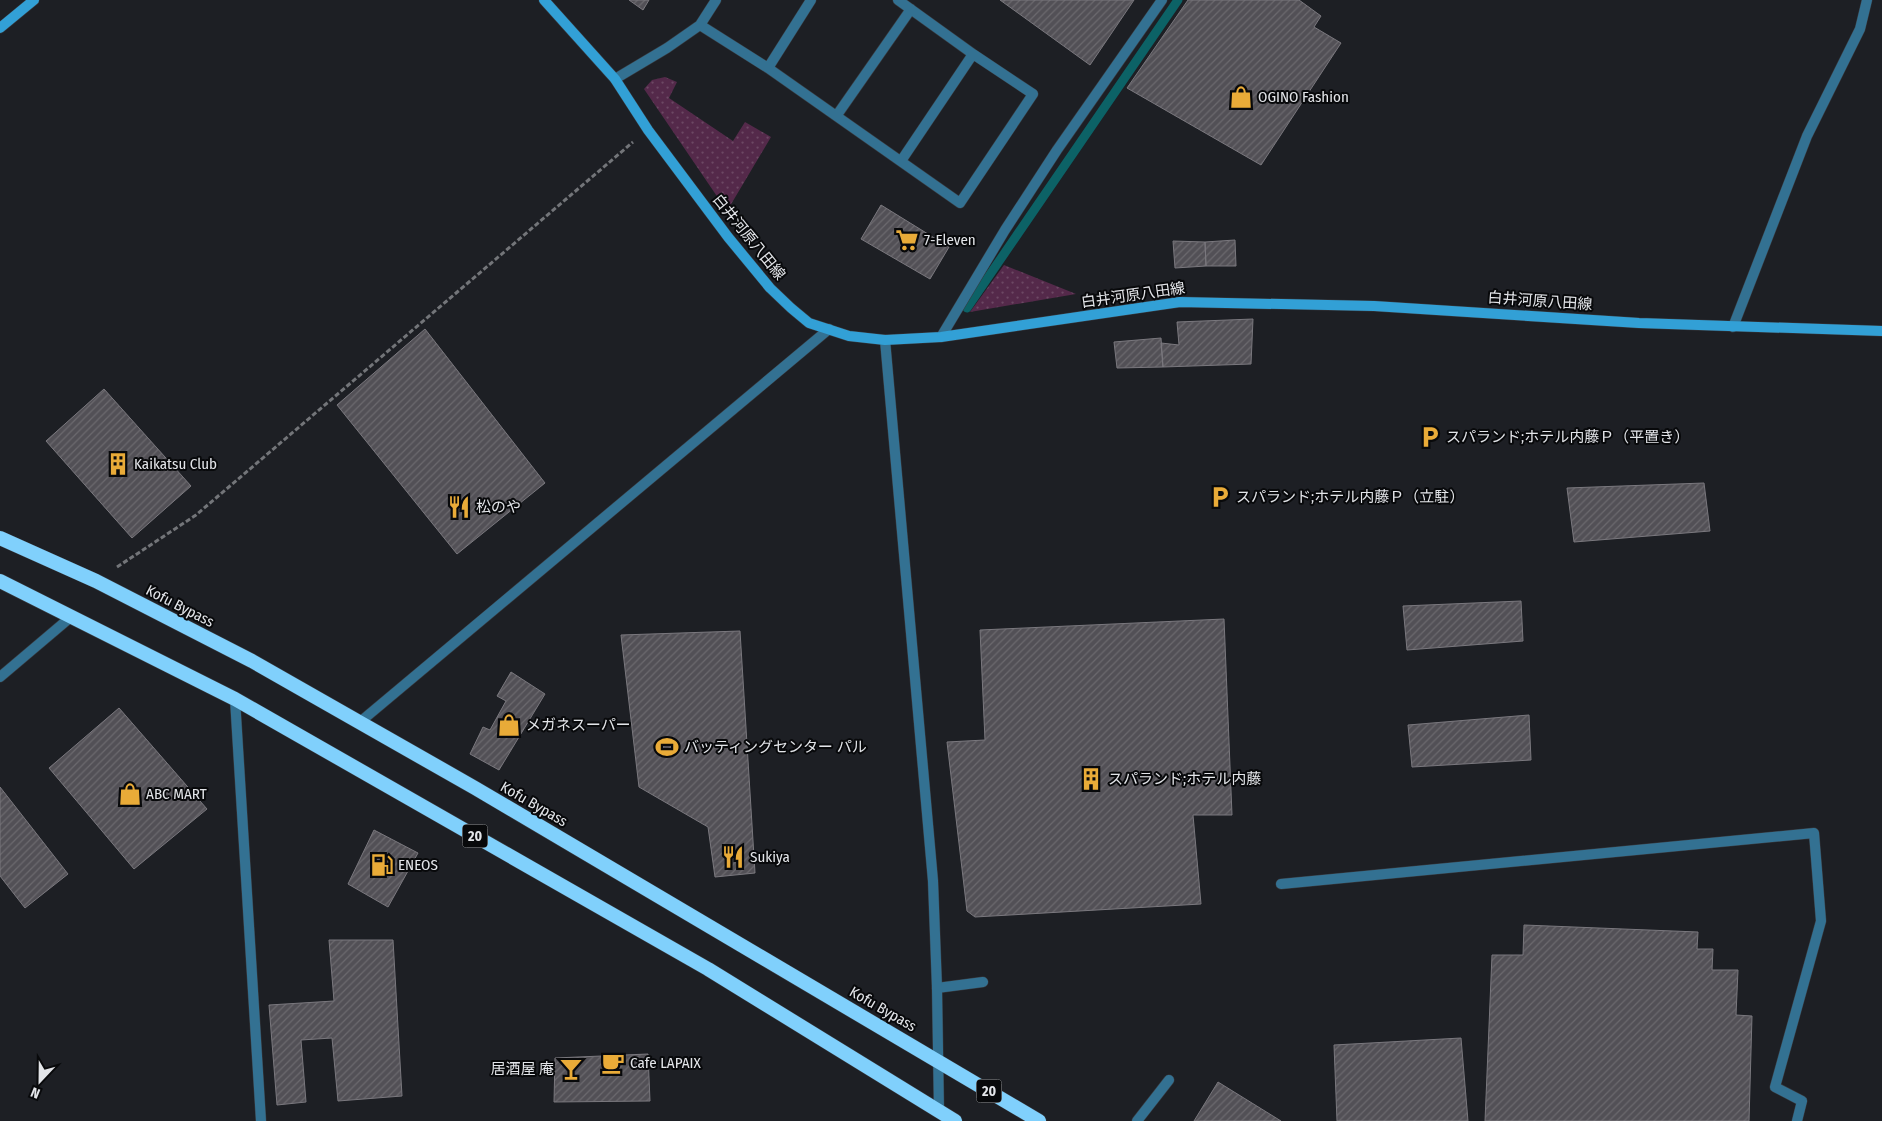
<svg xmlns="http://www.w3.org/2000/svg" width="1882" height="1121" viewBox="0 0 1882 1121" font-family="'Fira Sans Condensed','Noto Sans JP',sans-serif">
	<defs>
		<pattern id="grass-dots" width="8" height="8" patternUnits="userSpaceOnUse" patternTransform="scale(1.25)"><rect width="8" height="8" fill="#54294a"/><path d="M2 2h.1M6 6h.1" fill="none" stroke="#6c4864" stroke-width="1.8" stroke-linecap="round"/></pattern>
		<pattern id="building-hatch" width="6" height="6" patternUnits="userSpaceOnUse" patternTransform="scale(1.25)"><rect width="6" height="6" fill="#525056"/><path d="M-1 1l2-2M0 6l6-6M5 7l2-2" fill="none" stroke="#6b696e"/></pattern>
	</defs>
	<rect width="100%" height="100%" fill="#1d1f24"/>
	<path fill="url(#grass-dots)" d="M665,77L677,82L669,98L733,141L745,122L771,137L727,211L644,89L652,80Z
		M1004,265L1076,294L970,312Z"/>
	<g fill="none" stroke-linecap="round" stroke-linejoin="round">
		<path stroke="#0c6266" stroke-width="9" d="M967,308L1178,0"/>
	</g>
	<path fill="url(#building-hatch)" stroke="#7a787e" d="M629,0H649L643,10Z
		M1000,0H1134L1090,65Z
		M1188,0H1299L1321,16L1314,27L1341,43L1261,165L1127,88Z
		M881,205L949,247L930,279L861,239Z
		M1235,240L1236,266H1206L1205,242Z
		M1173,241L1205,242L1206,266L1175,268Z
		M1253,319L1251,364L1163,367L1161,343L1179,345L1177,322Z
		M425,329L545,483L457,554L337,405Z
		M1161,338L1163,367L1117,368L1114,342Z
		M104,389L191,486L132,538L46,441Z
		M1704,483L1710,531L1574,542L1567,488Z
		M1521,601L1523,641L1407,650L1403,606Z
		M1224,619L1232,815H1193L1201,904L975,917L967,911L947,742L985,740L980,630Z
		M740,631L755,873L715,877L708,827L639,787L621,635Z
		M511,672L545,694L499,770L470,754L483,727L490,730L506,701L497,696Z
		M119,708L207,809L134,869L49,768Z
		M1529,715L1531,760L1412,767L1408,725Z
		M0,787L68,874L25,908L0,876Z
		M374,830L418,853L388,907L348,884Z
		M1524,925L1698,932L1697,949H1713L1712,970H1738L1736,1015L1752,1016L1749,1121H1485L1492,955H1523Z
		M329,940H393L402,1096L338,1101L332,1038L301,1040L306,1102L277,1105L269,1005L334,1001Z
		M1461,1038L1468,1121H1337L1334,1045Z
		M648,1054L650,1101L554,1102L555,1058Z
		M1218,1082L1281,1121H1194Z"/>
	<g fill="none" stroke-linecap="round" stroke-linejoin="round">
		<defs>
			<path id="service" d="M700,25L768,68L960,203L1033,94L973,54L898,0
				M768,68L811,0
				M615,79L667,48L700,25L716,0
				M837,115L911,9
				M901,161L973,54
				M1281,884L1814,833L1821,921L1775,1087L1802,1101L1797,1121
				M937,988L983,982
				M1137,1121L1169,1080"/>
			<path id="minor" d="M1733,327L1807,136L1860,29L1867,0
				M941,337L1005,230L1057,150L1162,0
				M885,340L933,881L937,988L939,1111
				M0,677L72,616
				M235,699L261,1121
				M360,722L829,329"/>
			<path id="secondary" d="M544,0L615,79L648,130L728,237L770,288L791,308L809,323L849,336L885,340L941,337L1180,302L1374,306L1639,323L1882,331
				M0,28L34,0"/>
			<path id="trunk" d="M0,538L96,581L252,661L475,788L1039,1121
				M0,581L235,699L708,969L955,1121"/>
		</defs>
		<use href="#service" stroke="#393b40" stroke-width="11"/>
		<use href="#minor" stroke="#393b40" stroke-width="11"/>
		<use href="#secondary" stroke="#393b40" stroke-width="11"/>
		<use href="#trunk" stroke="#393b40" stroke-width="15"/>
		<path stroke="#737579" stroke-width="3" stroke-dasharray="5 2.5" stroke-linecap="butt" d="M117,567L196,515L633,142"/>
		<use href="#service" stroke="#337192" stroke-width="10"/>
		<use href="#minor" stroke="#337192" stroke-width="10"/>
		<use href="#secondary" stroke="#32a0d6" stroke-width="10"/>
		<use href="#trunk" stroke="#80d0fc" stroke-width="14"/>
	</g>
	<defs>
		<symbol id="shop-bare" viewBox="-9 -9 18 18"><path d="M-5-2.5h2.3a2.7 3.5 0 0 1 5.4 0H5L5.5 6h-11ZM-1.5-2.5h3a1.5 2.3 0 0 0-3 0Z" fill="#e9ab38" stroke="#08090b" stroke-width="2.5" paint-order="stroke"/></symbol>
		<symbol id="supermarket-bare" viewBox="-9 -9 18 18"><path d="M-6-5.5h2.5l.6 2H6L4.5 2H-2.5L-4.4-4H-6ZM-1.5 3.2a1.3 1.3 0 1 0 .1 0ZM3 3.2a1.3 1.3 0 1 0 .1 0Z" fill="#e9ab38" stroke="#08090b" stroke-width="2.5" paint-order="stroke"/></symbol>
		<symbol id="parking-bare" viewBox="-9 -9 18 18"><path d="M-3.5-5.5H1a3.5 3.5 0 0 1 0 7H-1V5.5H-3.5ZM-1-3.4V-.6H.8a1.4 1.4 0 0 0 0-2.8Z" fill="#e9ab38" stroke="#08090b" stroke-width="2.5" paint-order="stroke"/></symbol>
		<symbol id="building-bare" viewBox="-9 -9 18 18"><path d="M-4-6H4V6H1V3H-1V6H-4ZM-2.5-4.3h1.7v1.8h-1.7ZM.8-4.3h1.7v1.8H.8ZM-2.5-1h1.7V.8h-1.7ZM.8-1h1.7V.8H.8Z" fill="#e9ab38" stroke="#08090b" stroke-width="2.5" paint-order="stroke"/></symbol>
		<symbol id="restaurant-bare" viewBox="-9 -9 18 18"><path d="M-5-6h1v4h1v-4h1v4h1v-4h1v5L-1.5 .5V6h-2V.5L-5-1ZM5-6V6H3V1.5H1.5Q1.5-4 5-6Z" fill="#e9ab38" stroke="#08090b" stroke-width="2.5" paint-order="stroke"/></symbol>
		<symbol id="stadium-bare" viewBox="-9 -9 18 18"><path d="M0-5a6.5 5 0 1 0 0 10a6.5 5 0 1 0 0-10ZM-3.5-1.8h7v3.6h-7Z" fill="#e9ab38" stroke="#08090b" stroke-width="2.5" paint-order="stroke"/></symbol>
		<symbol id="fuel-bare" viewBox="-9 -9 18 18"><path d="M-5.5-6h7V0h2V4h1.3V-2.5L3-4.5l.8-.8L6-3V5H2.5V1h-1V6h-7ZM-4.2-4.7v3.2H.2V-4.7Z" fill="#e9ab38" stroke="#08090b" stroke-width="2.5" paint-order="stroke"/></symbol>
		<symbol id="cafe-bare" viewBox="-9 -9 18 18"><path d="M-5.5-4.5H6V0H3Q3 3.5 0 3.5H-2.5Q-5.5 3.5-5.5 0ZM3-3.2v2h1.7v-2ZM-6 4.5H4V6H-6Z" fill="#e9ab38" stroke="#08090b" stroke-width="2.5" paint-order="stroke"/></symbol>
		<symbol id="bar-bare" viewBox="-9 -9 18 18"><path d="M-6-5H6L.8 .8V4.5H3.5V6h-7V4.5H-.8V.8Z" fill="#e9ab38" stroke="#08090b" stroke-width="2.5" paint-order="stroke"/></symbol>
	</defs>
	<g fill-rule="evenodd">
		<use href="#shop-bare" x="1225" y="81" width="32" height="32"/>
		<use href="#supermarket-bare" x="891" y="224" width="32" height="32"/>
		<use href="#parking-bare" x="1414" y="421" width="32" height="32"/>
		<use href="#building-bare" x="102" y="448" width="32" height="32"/>
		<use href="#parking-bare" x="1204" y="481" width="32" height="32"/>
		<use href="#restaurant-bare" x="443" y="491" width="32" height="32"/>
		<use href="#shop-bare" x="493" y="709" width="32" height="32"/>
		<use href="#stadium-bare" x="651" y="731" width="32" height="32"/>
		<use href="#building-bare" x="1075" y="763" width="32" height="32"/>
		<use href="#shop-bare" x="114" y="778" width="32" height="32"/>
		<use href="#restaurant-bare" x="717" y="841" width="32" height="32"/>
		<use href="#fuel-bare" x="366" y="849" width="32" height="32"/>
		<use href="#cafe-bare" x="597" y="1047" width="32" height="32"/>
		<use href="#bar-bare" x="555" y="1053" width="32" height="32"/>
	</g>
	<g text-anchor="middle" dominant-baseline="central" stroke-width="4" stroke-linejoin="round" paint-order="stroke">
		<g fill="#08090b" stroke="#a1a3a6" stroke-width="1">
			<rect x="462.5" y="824.5" width="25" height="23" rx="4"/>
			<rect x="976.5" y="1079.5" width="25" height="23" rx="4"/>
		</g>
		<g font-size="14" font-weight="bold" fill="#e3e5e9">
			<text x="475" y="836">20</text>
			<text x="989" y="1091">20</text>
		</g>
		<g font-size="15" fill="#e3e5e9" stroke="#08090b" text-anchor="start">
			<text x="1258" y="97">OGINO Fashion</text>
			<text x="924" y="240">7-Eleven</text>
			<text x="1446" y="437">スパランド;ホテル内藤Ｐ（平置き）</text>
			<text x="134" y="464">Kaikatsu Club</text>
			<text x="1236" y="497">スパランド;ホテル内藤Ｐ（立駐）</text>
			<text x="476" y="507">松のや</text>
			<text x="526" y="725">メガネスーパー</text>
			<text x="684" y="747">バッティングセンター パル</text>
			<text x="1108" y="779">スパランド;ホテル内藤</text>
			<text x="146" y="794">ABC MART</text>
			<text x="750" y="857">Sukiya</text>
			<text x="398" y="865">ENEOS</text>
			<text x="630" y="1063">Cafe LAPAIX</text>
			<text x="554" y="1069" text-anchor="end">居酒屋 庵</text>
		</g>
		<g font-size="15" fill="#e3e5e9" stroke="#08090b">
			<text transform="translate(749 237) rotate(51)">白井河原八田線</text>
			<text transform="translate(1133 295) rotate(-8)">白井河原八田線</text>
			<text transform="translate(1540 301) rotate(4)">白井河原八田線</text>
			<text transform="translate(180 606) rotate(27)">Kofu Bypass</text>
			<text transform="translate(534 804) rotate(30)">Kofu Bypass</text>
			<text transform="translate(883 1009) rotate(30)">Kofu Bypass</text>
		</g>
	</g>
	<g transform="translate(40 1081) rotate(202)" stroke="#08090b" stroke-width="4" paint-order="stroke">
	<path d="M0-4L9 19L0 12L-9 19Z" fill="#e3e5e9"/>
	<text y="-8" font-size="14" font-weight="bold" text-anchor="middle" fill="#e3e5e9">N</text>
	</g>
</svg>
